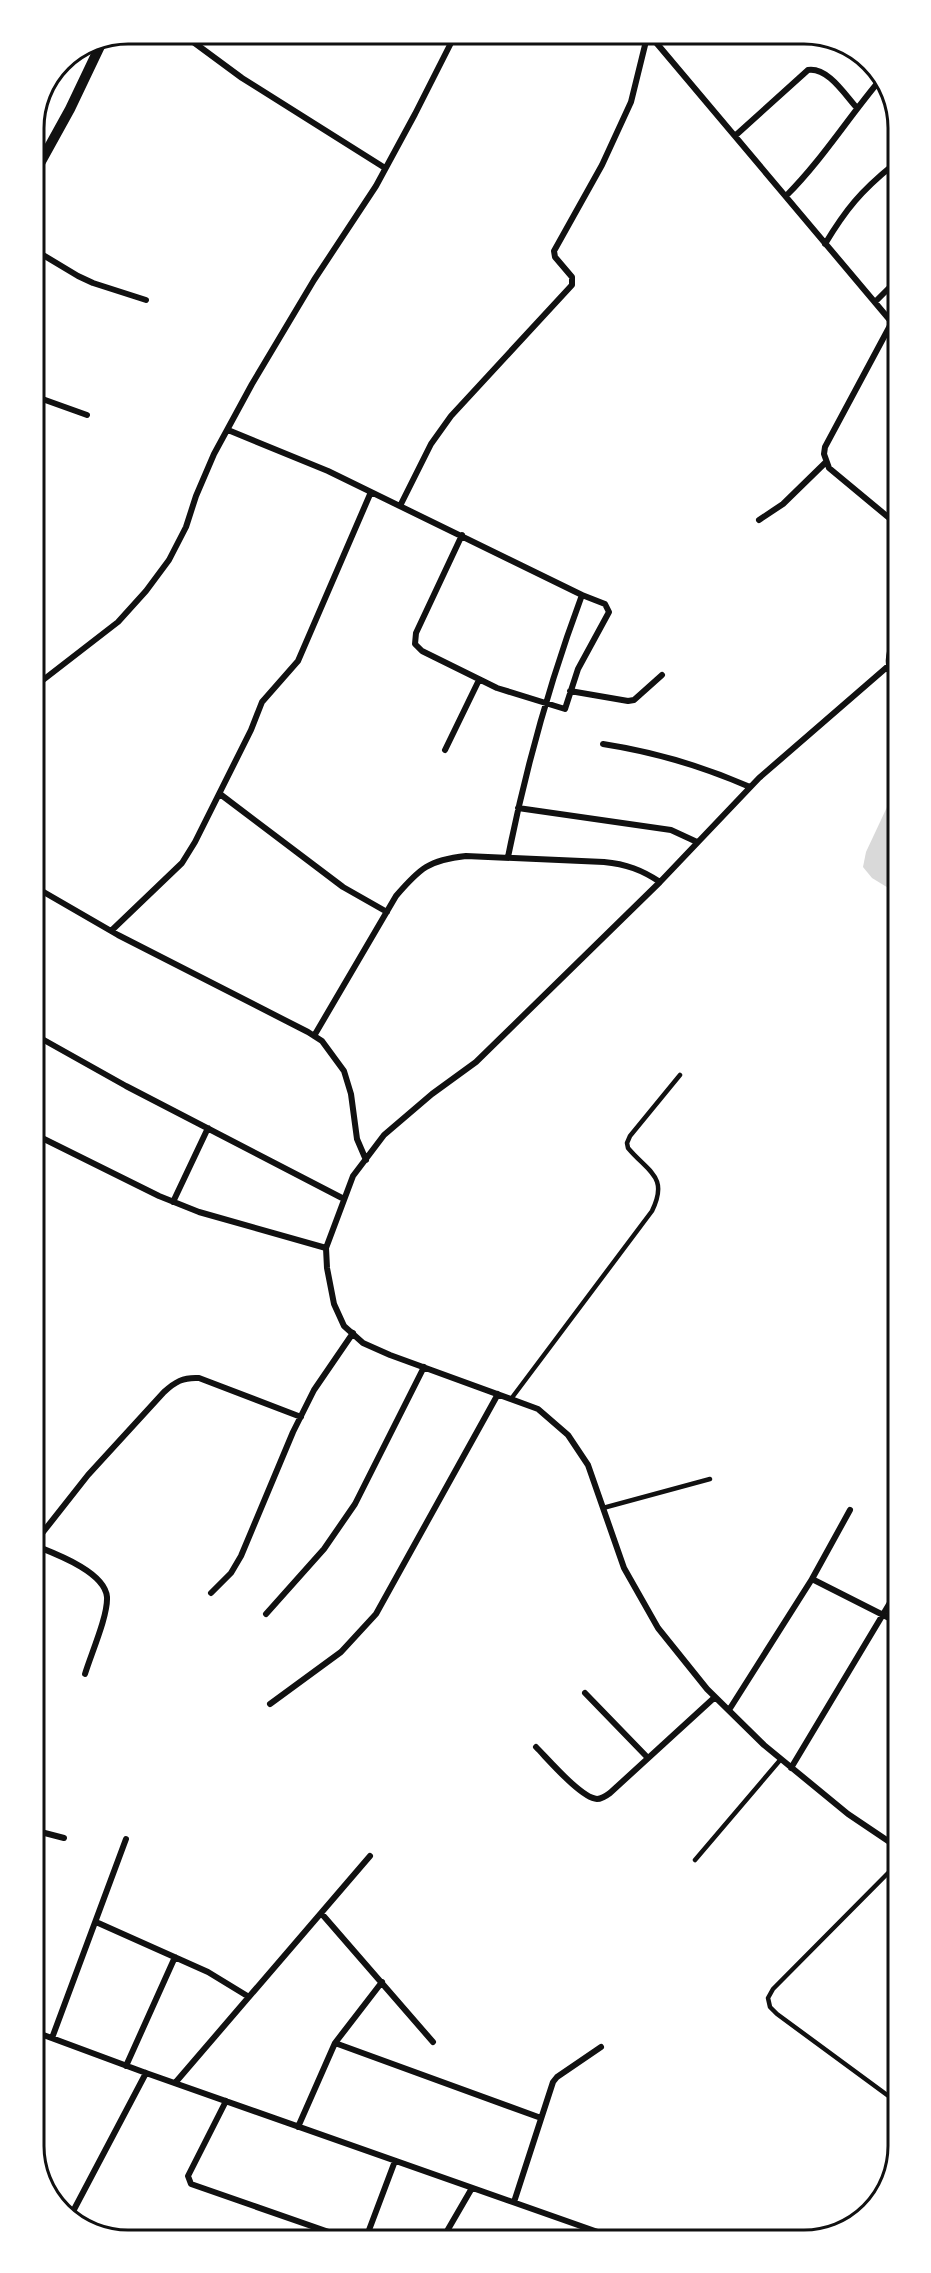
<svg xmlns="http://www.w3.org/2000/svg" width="931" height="2273" viewBox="0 0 931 2273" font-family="'Zilla Slab',serif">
	<rect width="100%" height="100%" fill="#fff"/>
	<path fill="#d9d9d9" d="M895,790V892L872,878L863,867L866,852Z"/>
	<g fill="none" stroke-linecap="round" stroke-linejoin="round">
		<path stroke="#111" stroke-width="4.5" d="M511,1399L652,1211C669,1176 648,1172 628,1148L627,1143L630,1136L680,1075
			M603,1508L710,1479
			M695,1860L781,1759
			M897,1864L773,1989L768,1998L770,2007L777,2014L898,2103"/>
		<path stroke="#111" stroke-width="6" d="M181,33L242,78L385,168
			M648,33L894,325
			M736,135L808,70C828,67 845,95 857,108
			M786,196C822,160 848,118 880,80
			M825,244C846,209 861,191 893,165
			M33,249L78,276L93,283L146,300
			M875,302L894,283
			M892,322L825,447L824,454L829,468L894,522
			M34,396L87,415
			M228,430L328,471L582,595C550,681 526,767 508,857
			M400,506L431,444L451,416L572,285V277L555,257L554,251L602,165L631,102L648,33
			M759,520L783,504L825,463
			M462,535L416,633L415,644L422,651L497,688L565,709L578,669L609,612L605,604L582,595
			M894,639C888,654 886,666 894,681
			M894,661L759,778L660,882L476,1062L432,1094L384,1135L353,1176L326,1248L327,1268L334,1304L344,1326L363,1343L390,1355L538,1409L568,1435L588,1465L624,1568L658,1628L707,1689L764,1745L848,1814L897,1847
			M34,687L118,622L146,591L169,560L186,527L196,496L214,454L252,384L314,280L376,186L415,114L456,33
			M570,691L628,701L634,700L662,675
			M603,744C655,752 702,766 750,787
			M445,750L479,680
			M220,794L343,887L387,912
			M518,808L671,830L697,842
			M35,887L118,935L308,1032L322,1041L344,1071L351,1094L357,1139L366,1160
			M111,931L182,863L195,842L251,730L262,702L298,661L371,492
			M35,1035L126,1086L344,1199
			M314,1036L396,896C420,868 429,860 466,856L604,862C626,864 642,870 660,882
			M36,1135L159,1196L199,1212L326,1248
			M173,1202L208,1128
			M36,1541L88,1475L164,1392C175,1382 183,1377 199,1378L301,1417
			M36,1546C56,1554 105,1572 107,1597C108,1616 91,1654 85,1674
			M812,1579L850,1510
			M211,1593L231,1573L241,1556L293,1432L314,1390L353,1333
			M266,1614L324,1549L355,1504L424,1367
			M585,1693L648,1758
			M270,1704L341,1652L376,1614L498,1394
			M729,1710L812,1579L897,1622
			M536,1747C548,1759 581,1798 597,1799C602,1799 606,1796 610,1793L715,1697
			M791,1768L897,1591
			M37,1831L64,1838
			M321,1913L433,2042
			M96,1922L208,1972L249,1997
			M38,2033L146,2073L612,2237
			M52,2038L126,1839
			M335,2043L541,2118
			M126,2066L175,1957
			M175,2083L370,1856
			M226,2101L188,2176L191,2184L346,2238
			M298,2127L335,2043L382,1982
			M514,2202L553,2082L557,2077L601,2047
			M69,2219L146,2073
			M366,2238L395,2161
			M443,2238L472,2188"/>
		<path stroke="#111" stroke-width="10" d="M33,176L70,109L101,44"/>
	</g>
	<path d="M0 0H931V2273H0ZM128 44H804A84 84 0 0 1 888 128V2146A84 84 0 0 1 804 2230H128A84 84 0 0 1 44 2146V128A84 84 0 0 1 128 44Z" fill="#fff" fill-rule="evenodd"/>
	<path fill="none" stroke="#111" stroke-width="3" d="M128 44H804A84 84 0 0 1 888 128V2146A84 84 0 0 1 804 2230H128A84 84 0 0 1 44 2146V128A84 84 0 0 1 128 44Z"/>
</svg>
